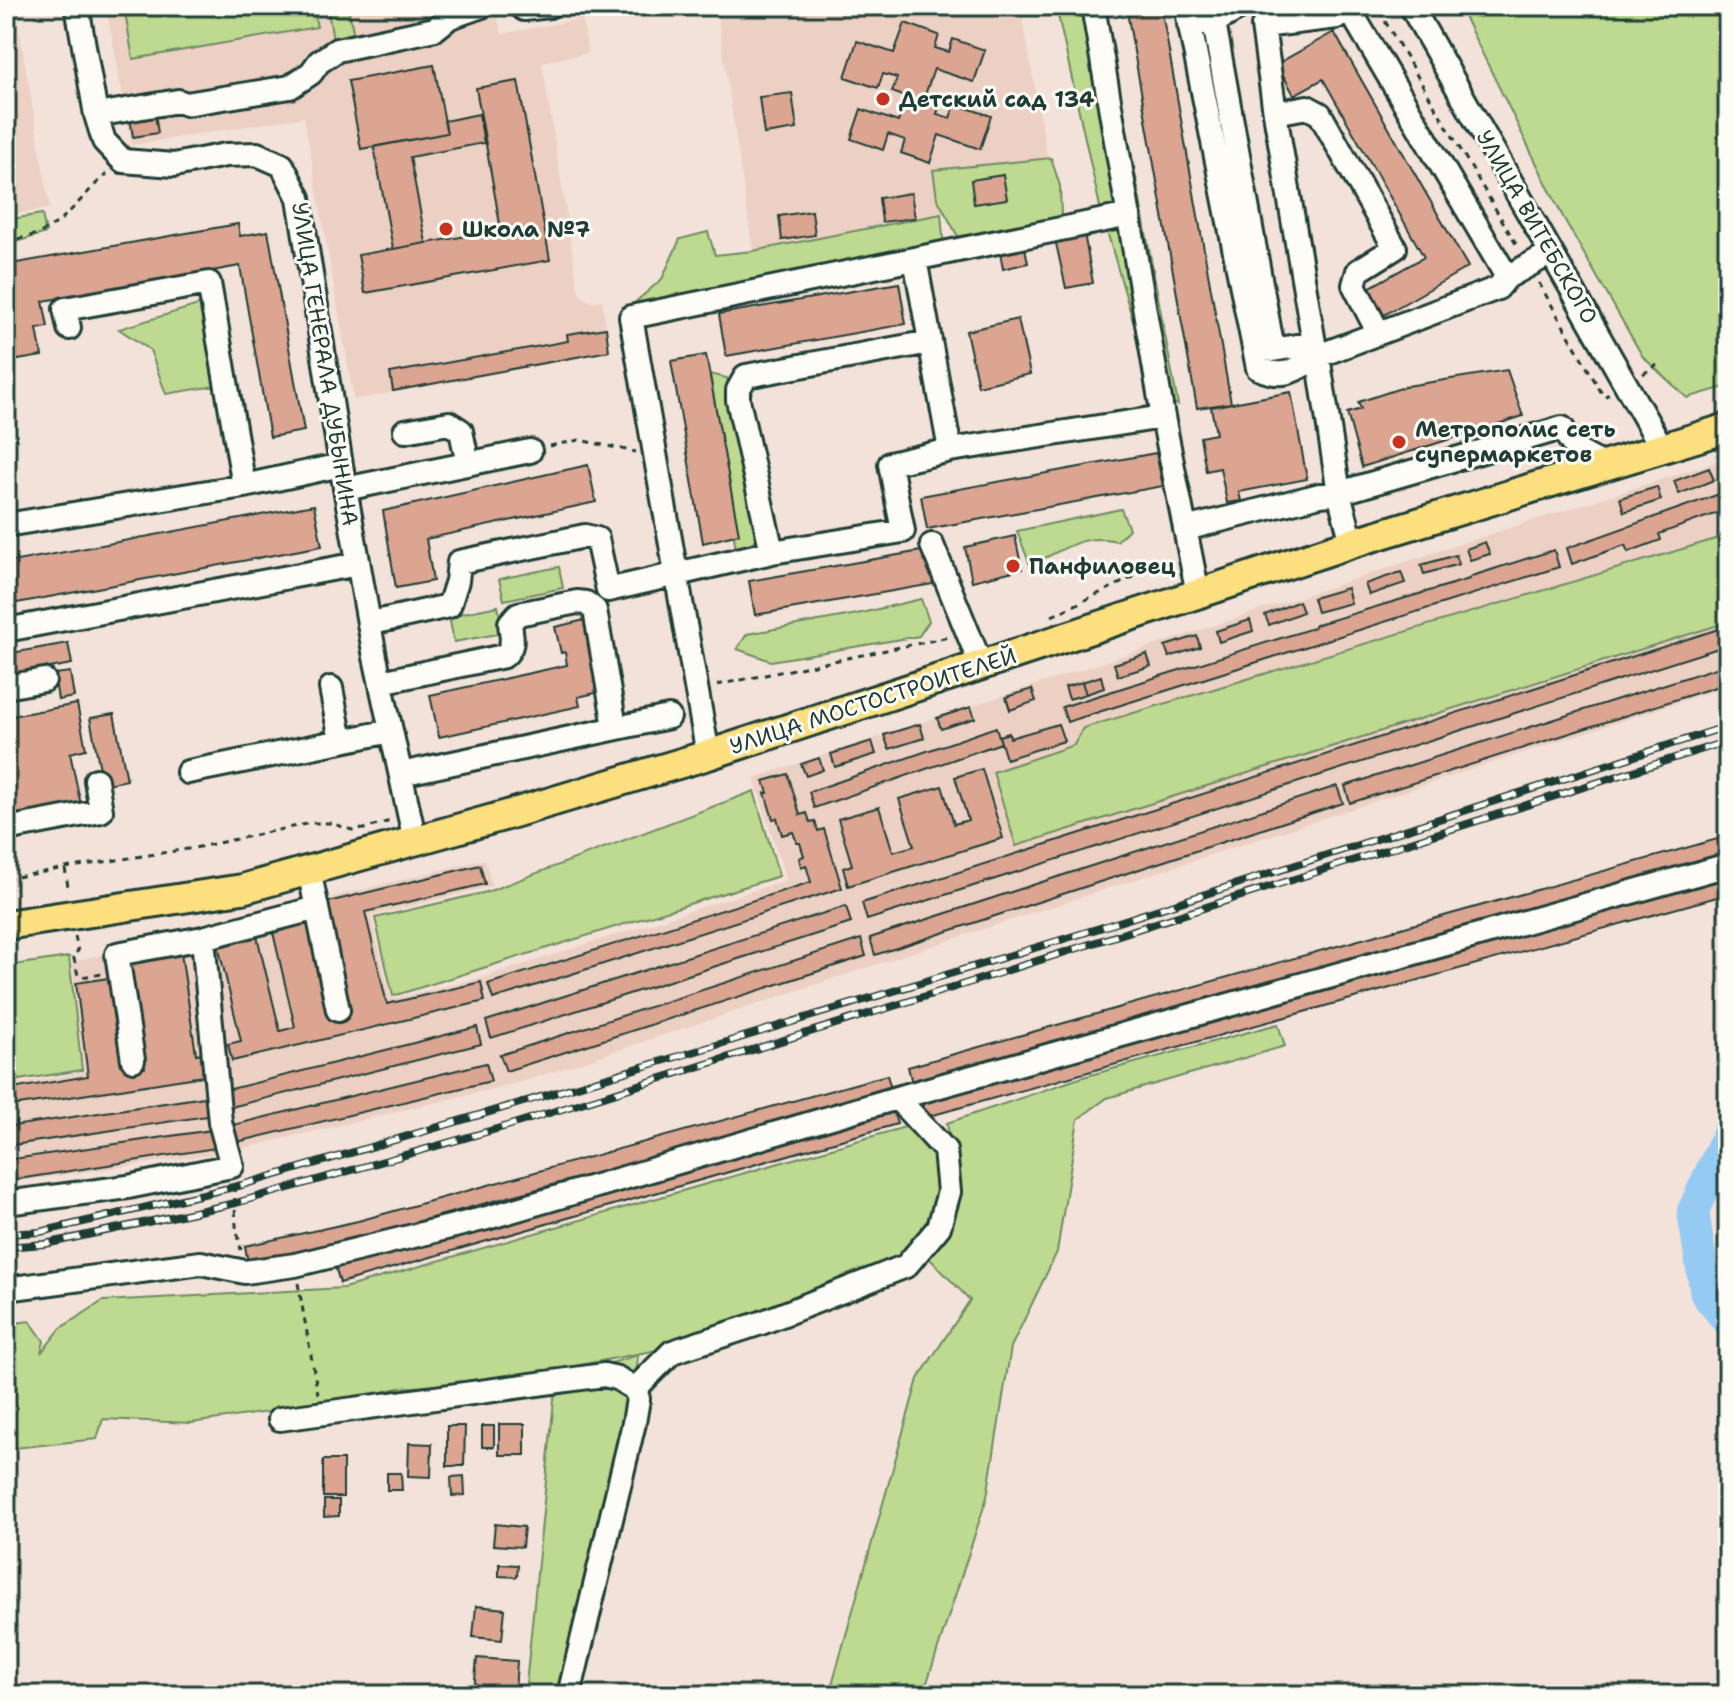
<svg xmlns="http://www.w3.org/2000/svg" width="1734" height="1701" viewBox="0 0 1734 1701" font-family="'Shantell Sans',sans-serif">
	<rect width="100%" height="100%" fill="#f3e2d9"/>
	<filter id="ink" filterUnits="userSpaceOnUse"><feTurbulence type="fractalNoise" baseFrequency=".0125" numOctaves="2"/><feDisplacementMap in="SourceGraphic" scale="16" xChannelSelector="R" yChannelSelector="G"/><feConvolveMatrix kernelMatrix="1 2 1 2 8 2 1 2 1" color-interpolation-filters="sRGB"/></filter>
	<g filter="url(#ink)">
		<path fill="#ecd0c4" d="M6,6H15L50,208L6,216Z
			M106,6H496L501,34L582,19L588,53L542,62L579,294L590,302L602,300L610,352L354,400L304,117L132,145Z
			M716,6H1020L1054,193L753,251Z
			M1728,458V686L962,936L525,1081L224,1153L6,1183V1086L84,1072L72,962L485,859L492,886L371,916L391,999L484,977L786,880L754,778L1475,539Z"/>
		<path fill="#bed990" stroke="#6e8b62" stroke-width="2" d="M124,6H313L317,27L133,59Z
			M327,6H348L354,36L333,40Z
			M1056,6H1104L1178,405L1155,397L1100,207Z
			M1459,6H1728V386L1687,398L1643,357L1563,217Z
			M1051,158L1060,186L1061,218L962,244L937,198L933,170Z
			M42,214L46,233L6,245V220Z
			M941,214L944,248L633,315L632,305L662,279L680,239L708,232L715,255L753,251Z
			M221,298L216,386L166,394L150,350L119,329Z
			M710,374L727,378L757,540L736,550Z
			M1121,509L1129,529L1117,541C1080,533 1063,551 1030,565L1017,531Z
			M1719,538L1728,566V622L1016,846L993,772L1074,745L1083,728Z
			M559,567L563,588L504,600L499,579Z
			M921,599L929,621L919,636L771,661L737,649L747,634L857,614Z
			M498,606L503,633L454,642L449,616Z
			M754,791L779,876L393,996L375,918L487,892Z
			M69,957L82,1070L6,1082V966Z
			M1278,1024L1285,1046L1107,1098L1078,1119L1057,1252L1011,1347L987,1497L923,1695H829L918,1379L970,1300L929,1258L958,1200L947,1123L1083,1077Z
			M905,1127L947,1158L938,1237L807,1300L673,1347L497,1381L399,1388L345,1401L191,1423L103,1419L97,1439L6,1449V1324L30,1321L44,1341L41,1353L61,1328L103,1301L344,1288Z
			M638,1355L634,1401L567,1695H525L556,1379Z"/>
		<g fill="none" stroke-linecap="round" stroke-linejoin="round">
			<path stroke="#95caf3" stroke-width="32" d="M1728,1134L1693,1211L1706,1294L1728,1321"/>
		</g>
		<path fill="#dba592" stroke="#1f3d34" stroke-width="2" d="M1126,6H1161L1231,403L1197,408Z
			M905,23L939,35L935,48L949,52L953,39L985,50L974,82L934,69L925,95L941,100L937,114L950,118L955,104L991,116L980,149L939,135L930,163L901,153L905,140L888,134L883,150L851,139L861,109L898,122L906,97L892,92L897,78L883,74L878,88L845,77L857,41L894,53Z
			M1334,32L1468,267L1384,315L1369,288L1424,257L1323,79L1294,95L1277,64Z
			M434,65L447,133L361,149L348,81Z
			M518,81L550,260L365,293L358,255L501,230L476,88Z
			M518,81L550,260L365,293L358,255L501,230L476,88Z
			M792,93L797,129L764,134L759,97Z
			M155,114L158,133L133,137L130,117Z
			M479,114L484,143L410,157L426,243L393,249L374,147L447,133L444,121Z
			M1003,175L1007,199L974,204L971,180Z
			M911,193L915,218L882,222L879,198Z
			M812,211L815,235L782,240L779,216Z
			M238,224L240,236L268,231L304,431L270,437L240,266L43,301L48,327L37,329L42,356L6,362V327L11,326L6,296L16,294L11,264Z
			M1084,233L1093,283L1066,288L1055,239Z
			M1025,248L1028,263L1003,269L1000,253Z
			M899,283L906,324L726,356L719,314Z
			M1018,319L1030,374L978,386L966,331Z
			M606,328L609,351L393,391L390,373L568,341L567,334Z
			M706,355L739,534L703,543L671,361Z
			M1507,370L1523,416L1362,467L1347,413L1361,409L1358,402L1407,386Z
			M1291,392L1307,479L1239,492L1241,501L1227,503L1220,468L1206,471L1200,437L1216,434L1211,407Z
			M1156,453L1163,486L927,529L921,496Z
			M588,465L596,502L426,539L433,581L396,588L383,511Z
			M1709,468L1714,480L1679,494L1674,481Z
			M1657,487L1661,500L1624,512L1620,498Z
			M1728,491V509L1659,534L1661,540L1628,552L1625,545L1572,564L1567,548Z
			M314,505L322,546L6,605V563Z
			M1015,536L1022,569L972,581L965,547Z
			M1485,542L1490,554L1470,560L1466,549Z
			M927,550L933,584L755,615L749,581Z
			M1554,550L1559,567L1067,722L1062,707L1313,628L1315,625L1469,579L1472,576Z
			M1456,555L1459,564L1424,574L1421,565Z
			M1401,572L1405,583L1369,595L1365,584Z
			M1347,588L1351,603L1317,612L1313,598Z
			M1299,601L1303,612L1269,625L1265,615Z
			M589,619L604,691L578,697L580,706L439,737L430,695L567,665L565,652L561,653L555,627Z
			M1250,620L1253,631L1219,642L1216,631Z
			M1728,626V645L867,920L862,903Z
			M1197,636L1200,647L1169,657L1165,646Z
			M68,643L72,664L6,676V654Z
			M1147,654L1151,666L1118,676L1114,664Z
			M1728,664V683L1350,803L1345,786Z
			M70,672L74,697L58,700L54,674Z
			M1101,676L1104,688L1086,694L1082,682Z
			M1082,682L1086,694L1069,699L1065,687Z
			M1032,689L1036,701L1010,710L1006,697Z
			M77,704L86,749L70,753L82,810L6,824V717Z
			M971,707L975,718L941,729L937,718Z
			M114,714L127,780L103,785L90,718Z
			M920,724L924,738L889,749L884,735Z
			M1058,724L1064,741L1006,759L999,736L1009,733L1010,738Z
			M996,727L1001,743L814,808L809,792Z
			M872,741L876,754L835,767L831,754Z
			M819,758L823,770L806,776L801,764Z
			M982,769L1003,838L848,886L843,868L852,865L838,819L879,807L893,852L914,846L899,799L942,786L954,824L968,820L955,777Z
			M788,774L800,815L807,813L810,822L815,821L818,831L824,829L842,888L493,999L488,984L811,882L806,865L801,867L799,858L804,856L800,843H797L793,832L782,835L777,818L773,819L765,793H768L764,781Z
			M1337,786L1343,803L875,955L870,938Z
			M1728,836V854L912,1083L908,1067Z
			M480,865L485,884L365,912L387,1004L481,982L485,1001L232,1061L228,1044L241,1041L218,945L257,936L280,1031L295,1027L272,928L308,919L331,1018L350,1013L324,903Z
			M1728,873V894L926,1117L920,1098Z
			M846,906L851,923L491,1038L486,1021Z
			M861,939L866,956L506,1071L500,1055Z
			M180,946L196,1054L212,1051L214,1071L202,1073L203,1076L6,1107V1090L88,1076L76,983L115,977L128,1070L145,1068L128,955Z
			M477,1027L481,1044L231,1107L227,1090Z
			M486,1063L491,1081L237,1142L233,1125Z
			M887,1075L892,1092L362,1237L248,1263L245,1246L358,1221Z
			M211,1096L214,1115L6,1146V1127Z
			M892,1107L897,1124L340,1283L335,1266Z
			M219,1129L222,1147L6,1181V1160Z
			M499,1424H525V1455H499Z
			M447,1426H465L464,1466H447Z
			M482,1426H494V1447H482Z
			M409,1443L432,1444L431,1477L408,1476Z
			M323,1460H343V1497H323Z
			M387,1473H401L402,1490H387Z
			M464,1476L465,1495L452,1496L451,1477Z
			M324,1500H339V1516L324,1517Z
			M495,1524L524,1527L522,1547L493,1545Z
			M499,1564L518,1565L517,1577L499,1576Z
			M476,1606L505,1609L502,1640L473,1637Z
			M477,1658L517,1661L515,1693L474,1690Z"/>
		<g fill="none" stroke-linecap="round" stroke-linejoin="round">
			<defs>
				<path id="minor" d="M77,6L96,115L104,141L123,161L174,165L226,155L257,154L282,165L299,198L341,465L375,657L415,841
					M523,6L524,9L549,6
					M1093,6L1163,417L1198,594
					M1186,6L1258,368C1285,380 1295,370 1318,356L1339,493L1352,543
					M1411,6L1662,448
					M1214,22L1243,6
					M1189,24L1214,22L1273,350L1314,343L1318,356L1498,288L1507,277L1351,12L1359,6
					M1275,113L1307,107L1320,114L1395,248L1358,271L1354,285L1378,332
					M96,115L178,101L186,104L290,87L311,73L319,62L337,50L435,29L450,17L482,6
					M915,259L950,450L1163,417
					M1507,277L1551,253
					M69,328L65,309L209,283L244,486
					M1314,343L1275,113L1263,26L1337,17L1351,12
					M405,431L449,423L461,431L468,464
					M345,489L530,451
					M6,525L244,486L341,465
					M1185,529L1320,495L1339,493L1562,428L1577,451L1603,465
					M932,545L981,665
					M772,552L903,531L890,464L950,450
					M371,623L449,606L457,581L459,562L585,536L597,539L608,590L772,552L738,400V390L746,376L930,342
					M6,630L358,564
					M381,682L504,656C516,645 511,636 510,623L518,614L577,602L586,603L595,610L615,727
					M6,687L44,680
					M331,688L341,741
					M708,755L631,317L1129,215
					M188,772L391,731
					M401,774L669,717
					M6,829L101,811L96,780
					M309,870L338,1010
					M133,1060L117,954L203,938
					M6,1203L128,1187L232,1166L220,1122L203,938L317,908
					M6,1289L201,1263L245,1272L295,1265L487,1218L897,1098L1728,865
					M635,1389L672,1352L761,1323L906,1266L939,1227L949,1192L945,1150L897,1098
					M280,1419L604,1375L617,1378L635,1389L638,1399L634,1423L569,1695"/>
				<path id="major" d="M6,925L242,889L507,815L708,755L1352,543L1728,428"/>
			</defs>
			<use href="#minor" stroke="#1f3d34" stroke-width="28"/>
			<use href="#major" stroke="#1f3d34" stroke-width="34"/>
			<path stroke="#1f3d34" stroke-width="3" stroke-dasharray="6 6" stroke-linecap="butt" d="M1379,11L1519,249
				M6,242C18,238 33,237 44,231C69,218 86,191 107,174
				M1539,283L1604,397L1609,394
				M1643,374L1657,365
				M550,446L579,440L636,452
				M1052,616L1171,559
				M717,685L949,637
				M65,868L194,848L311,823H331L352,830L364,829L390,821
				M6,879L65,868L68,887
				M75,936L78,951L73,955L78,975L81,977L102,974
				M234,1186L236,1226L241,1250
				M298,1283L318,1394"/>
			<use href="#minor" stroke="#fdfcf7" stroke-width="22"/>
			<use href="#major" stroke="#fce080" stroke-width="28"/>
			<defs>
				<path id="rail" d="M6,1234L40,1232L242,1185L720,1044L1103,927L1728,726
					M6,1247L45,1244L236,1203L507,1126L971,982L1728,741"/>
			</defs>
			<use href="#rail" stroke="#1f3d34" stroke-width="8"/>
			<use href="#rail" stroke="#fdfcf7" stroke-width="5" stroke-dasharray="15" stroke-linecap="butt"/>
		</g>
	</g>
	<g fill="#c8321e" stroke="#fdfcf7" stroke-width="3">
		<circle cx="883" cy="99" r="8"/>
		<circle cx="446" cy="229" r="8"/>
		<circle cx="1399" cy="442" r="8"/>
		<circle cx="1013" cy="566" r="8"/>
	</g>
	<g text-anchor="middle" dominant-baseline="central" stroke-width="6" stroke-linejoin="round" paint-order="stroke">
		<g font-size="22" font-weight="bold" fill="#1f3d34" stroke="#fdfcf7" text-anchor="start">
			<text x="899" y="99">Детский сад 134</text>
			<text x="462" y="229">Школа №7</text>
			<text x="1415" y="429">Метрополис cеть<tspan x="1415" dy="25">супермаркетов</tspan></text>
			<text x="1029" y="566">Панфиловец</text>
		</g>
		<g font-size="22" fill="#1f3d34" stroke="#fdfcf7">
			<text transform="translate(1537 227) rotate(60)">УЛИЦА ВИТЕБСКОГО</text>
			<text transform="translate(325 364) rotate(81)">УЛИЦА ГЕНЕРАЛА ДУБЫНИНА</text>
			<text transform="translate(873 701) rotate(-18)">УЛИЦА МОСТОСТРОИТЕЛЕЙ</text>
		</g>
	</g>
	<rect width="1734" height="1701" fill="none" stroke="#fdfcf7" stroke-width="32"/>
	<rect x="16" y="16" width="1702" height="1669" fill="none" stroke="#1f3d34" stroke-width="3" filter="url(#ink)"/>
</svg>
